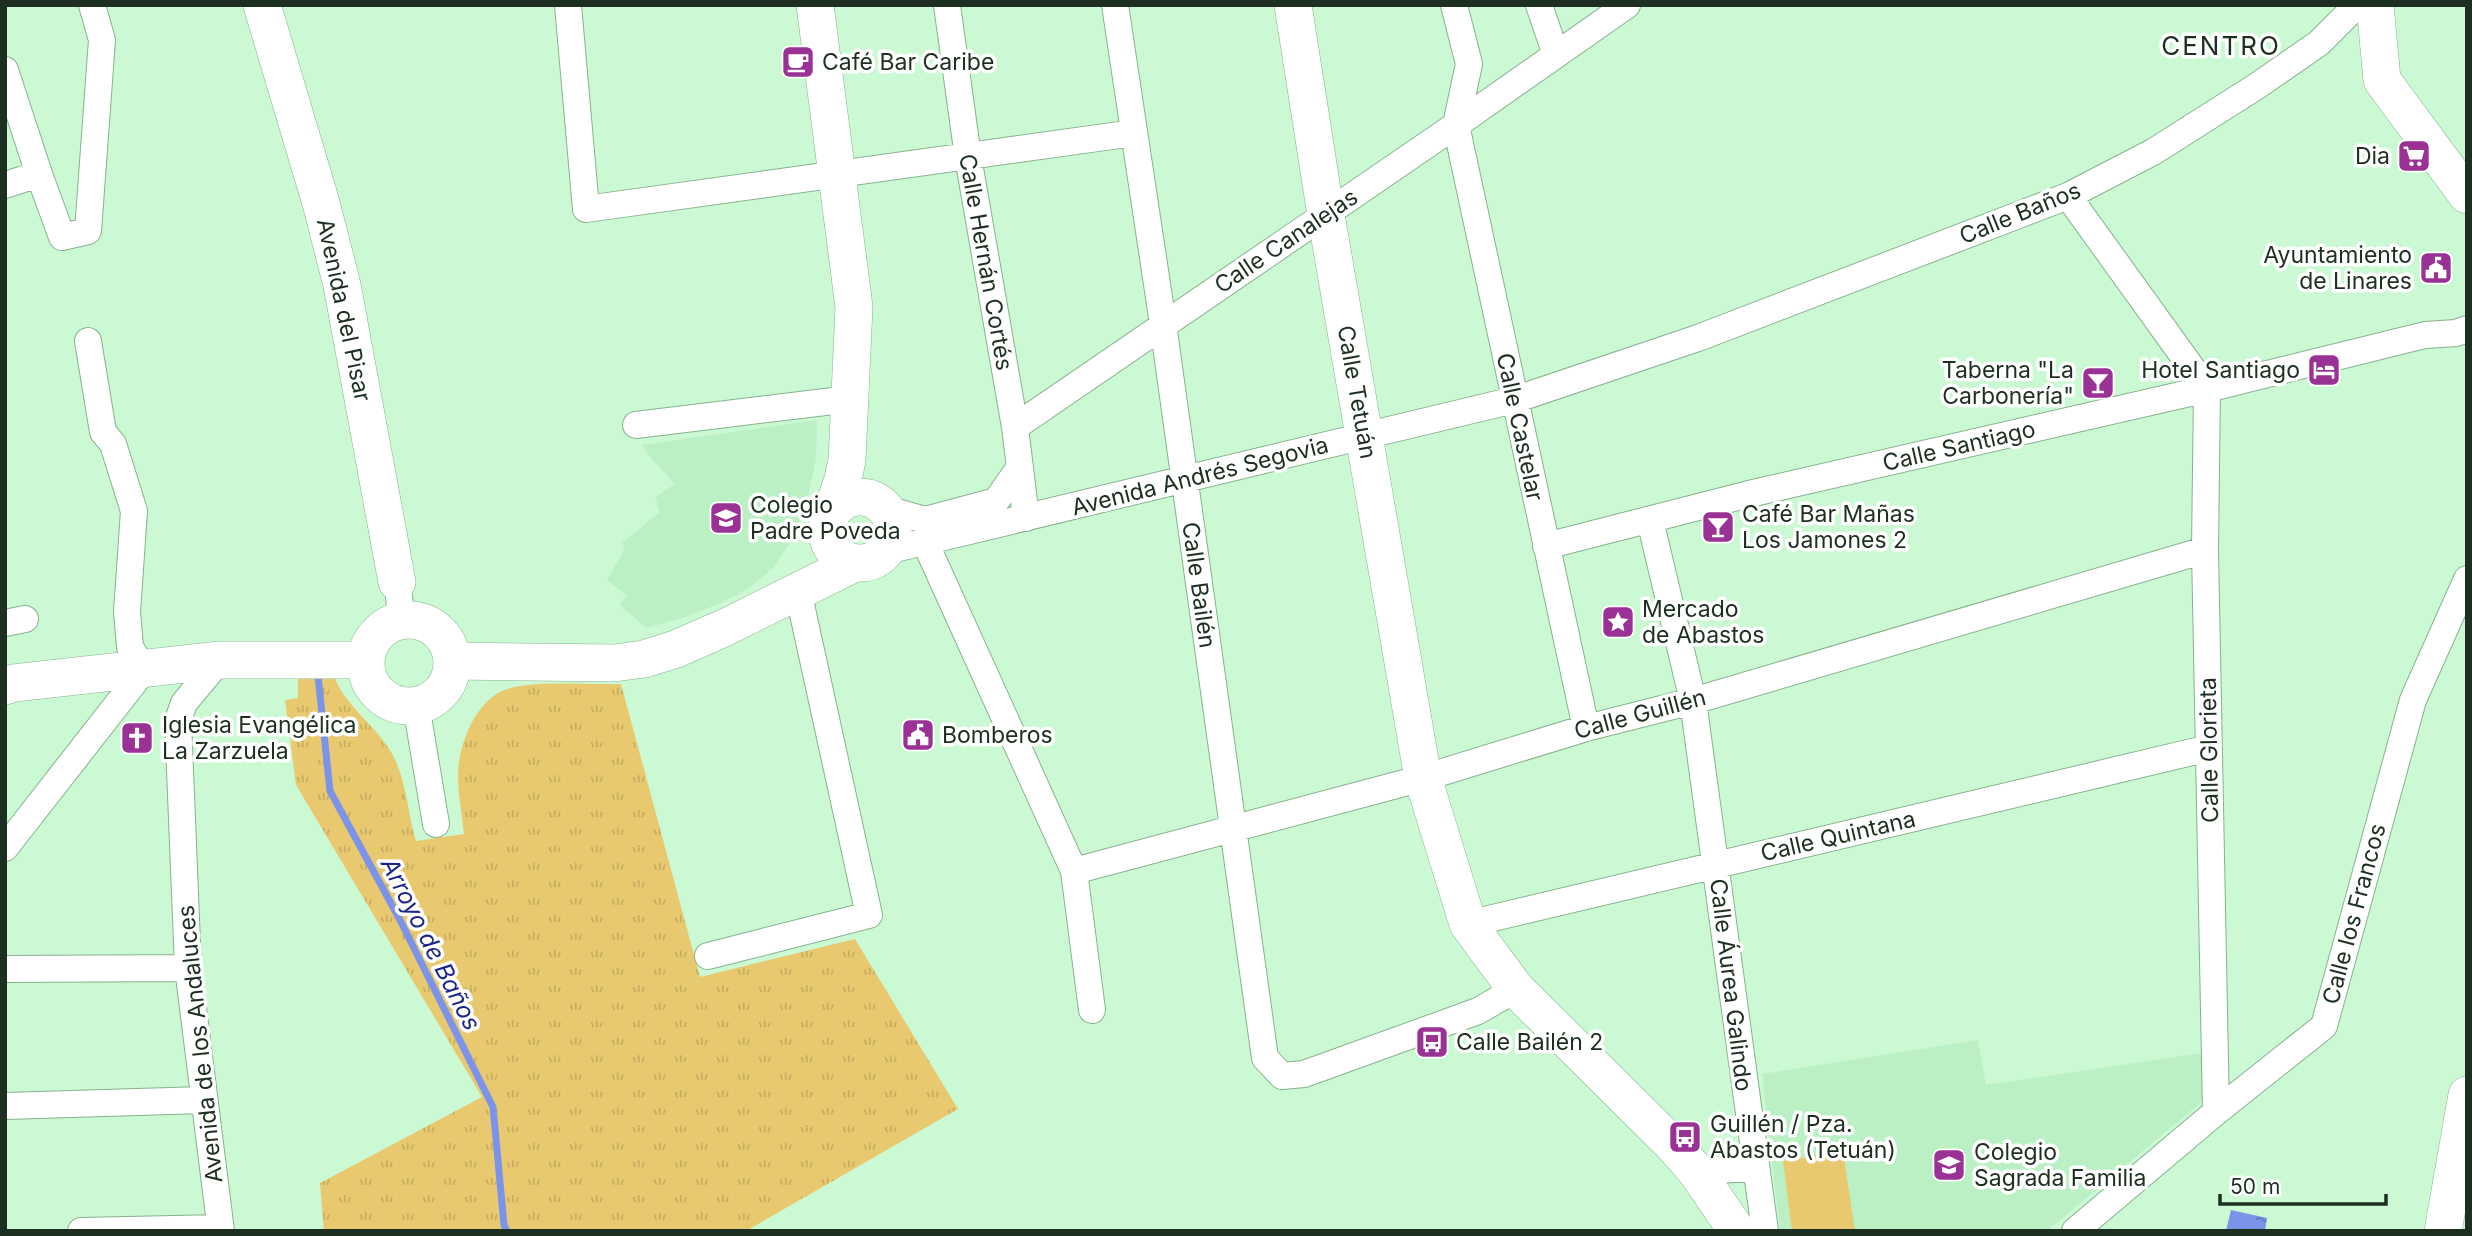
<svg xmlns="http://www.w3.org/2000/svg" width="2472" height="1236" viewBox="0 0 2472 1236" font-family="Inter,sans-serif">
	<defs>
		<pattern id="grass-tufts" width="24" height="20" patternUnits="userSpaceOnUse" patternTransform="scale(1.75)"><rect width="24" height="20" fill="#e9c96f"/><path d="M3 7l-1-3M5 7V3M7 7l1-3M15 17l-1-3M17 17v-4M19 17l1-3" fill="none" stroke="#c7ad60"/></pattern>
		<pattern id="water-ripples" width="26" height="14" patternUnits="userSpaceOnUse" patternTransform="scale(1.75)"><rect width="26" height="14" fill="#7b94ea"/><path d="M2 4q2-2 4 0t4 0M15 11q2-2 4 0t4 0" fill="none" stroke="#6479bd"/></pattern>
	</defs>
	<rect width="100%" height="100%" fill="#cbf9d3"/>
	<path fill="#bbf0c5" d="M817,420L816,459L805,510L792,540L773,568L749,588L721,603L686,617L646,628L620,605L627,596L607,580L625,549L622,543L660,512L655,497L675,484L648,455L642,445Z
		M1978,1040L1986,1085L2202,1053L2205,1099L2047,1231H1780L1762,1074Z"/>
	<path fill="url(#grass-tufts)" d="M298,676L335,679C348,708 375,725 391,752C407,779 407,812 416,841L464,834C462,815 458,794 458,775C458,745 476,699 507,689C535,680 590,685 621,684L700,977L855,939L958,1109L746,1231H324L320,1183L482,1097L296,785L285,700L298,698Z"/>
	<path fill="#e9c96f" d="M1843,1151L1855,1231H1792L1783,1161Z"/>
	<path fill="url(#water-ripples)" d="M2231,1210L2267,1218L2265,1231H2226Z"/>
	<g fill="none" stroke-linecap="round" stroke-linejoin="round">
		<path stroke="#7b94ea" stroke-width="7" d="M318,676L330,791L400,920L493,1107L504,1225L507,1231"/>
		<defs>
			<path id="street" d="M568,5L586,209L1134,133
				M947,5L968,157L1015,427L1026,518
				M1115,5L1163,324L1265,1058L1282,1076L1304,1074L1478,1011L1516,989
				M1454,5L1469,64L1456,125L1586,728
				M1539,5L1556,55
				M5,70L39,174L62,237L88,231L102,40L92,5
				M5,185L39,174
				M2068,196L2207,389
				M2207,389L2205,550L2216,1112
				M636,425L850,399
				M1015,427L1456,125L1627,5
				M886,509L925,520L996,501L1020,467
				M1650,520L1693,701L1765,1231
				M925,542L1074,871L1092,1010
				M1546,546L1749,494L2207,389L2425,335L2456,333L2467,329
				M886,551L1514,400L1698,338L2068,196L2153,152L2257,86L2319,43L2357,5
				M397,582L402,620
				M5,623L25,619
				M220,660L184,703L178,720L188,968L221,1231
				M416,705L436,824
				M5,848L144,670L130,647L127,612L134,511L113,444L103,432L88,341
				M1074,871L1423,778L1586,728L1693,701L2205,550
				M1468,924L2209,748
				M708,956L869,915L798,591
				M5,969L188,968
				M5,1106L204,1100
				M1696,1171L1755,1168
				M81,1231L220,1228
				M2075,1231L2216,1112L2324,1026L2413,700L2467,579"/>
			<path id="secondary" d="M262,5L321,203L342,285L397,582
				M815,5L854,307L847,460L843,479L831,515
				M1293,5L1326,215L1423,778L1468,924L1516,989L1674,1146L1696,1171L1737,1231
				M2375,5L2382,80L2467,195
				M827 530a33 33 0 1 1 66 0a33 33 0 1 1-66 0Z
				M366 663a43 43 0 1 1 86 0a43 43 0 1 1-86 0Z
				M452,661L614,663L644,659L676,649L724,628L855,563
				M5,686L14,683L220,660H366
				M2443,1231L2467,1095"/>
		</defs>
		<use href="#street" stroke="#87b28f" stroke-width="28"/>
		<use href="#secondary" stroke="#87b28f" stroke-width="38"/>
		<use href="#street" stroke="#fff" stroke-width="26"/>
		<use href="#secondary" stroke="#fff" stroke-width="37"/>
	</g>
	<defs>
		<symbol id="cafe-square" viewBox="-11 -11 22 22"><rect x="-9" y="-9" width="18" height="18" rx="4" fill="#9a3194" stroke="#fff"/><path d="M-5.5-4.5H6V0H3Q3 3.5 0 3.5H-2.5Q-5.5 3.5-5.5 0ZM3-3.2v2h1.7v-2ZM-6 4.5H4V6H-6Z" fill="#fff"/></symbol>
		<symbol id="supermarket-square" viewBox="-11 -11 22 22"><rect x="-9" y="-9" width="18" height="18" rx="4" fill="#9a3194" stroke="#fff"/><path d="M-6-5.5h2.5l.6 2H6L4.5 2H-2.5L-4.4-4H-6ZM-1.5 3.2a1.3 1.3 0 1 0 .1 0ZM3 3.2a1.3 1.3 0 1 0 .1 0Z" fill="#fff"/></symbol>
		<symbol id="civic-square" viewBox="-11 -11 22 22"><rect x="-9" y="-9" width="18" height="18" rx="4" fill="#9a3194" stroke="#fff"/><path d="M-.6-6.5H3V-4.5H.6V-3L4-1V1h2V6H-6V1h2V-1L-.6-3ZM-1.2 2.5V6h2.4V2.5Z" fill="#fff"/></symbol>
		<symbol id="hotel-square" viewBox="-11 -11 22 22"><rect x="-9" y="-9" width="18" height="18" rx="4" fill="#9a3194" stroke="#fff"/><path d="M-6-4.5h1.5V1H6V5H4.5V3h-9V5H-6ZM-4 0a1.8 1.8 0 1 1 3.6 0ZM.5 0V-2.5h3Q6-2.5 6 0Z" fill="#fff"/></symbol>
		<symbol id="bar-square" viewBox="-11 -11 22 22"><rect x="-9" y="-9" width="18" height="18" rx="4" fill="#9a3194" stroke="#fff"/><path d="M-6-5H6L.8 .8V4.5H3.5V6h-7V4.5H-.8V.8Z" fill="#fff"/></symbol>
		<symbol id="school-square" viewBox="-11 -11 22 22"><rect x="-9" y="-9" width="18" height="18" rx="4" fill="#9a3194" stroke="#fff"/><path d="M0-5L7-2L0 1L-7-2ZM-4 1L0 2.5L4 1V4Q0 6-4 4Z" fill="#fff"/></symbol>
		<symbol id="sight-square" viewBox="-11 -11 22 22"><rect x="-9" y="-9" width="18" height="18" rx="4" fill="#9a3194" stroke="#fff"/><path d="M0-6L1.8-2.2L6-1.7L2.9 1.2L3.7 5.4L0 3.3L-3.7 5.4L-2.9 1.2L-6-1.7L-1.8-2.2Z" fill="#fff"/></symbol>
		<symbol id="church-square" viewBox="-11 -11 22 22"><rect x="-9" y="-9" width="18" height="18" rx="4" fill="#9a3194" stroke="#fff"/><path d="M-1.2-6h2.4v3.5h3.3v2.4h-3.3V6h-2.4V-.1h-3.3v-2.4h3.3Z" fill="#fff"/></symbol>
		<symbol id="bus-square" viewBox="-11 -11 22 22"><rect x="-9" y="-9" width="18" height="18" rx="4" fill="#9a3194" stroke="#fff"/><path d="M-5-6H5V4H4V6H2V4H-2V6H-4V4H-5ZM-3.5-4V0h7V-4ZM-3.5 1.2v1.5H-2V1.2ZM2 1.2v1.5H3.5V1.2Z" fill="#fff"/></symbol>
	</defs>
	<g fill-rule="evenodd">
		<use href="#cafe-square" x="779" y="43" width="38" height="38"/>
		<use href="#supermarket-square" x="2395" y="137" width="38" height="38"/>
		<use href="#civic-square" x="2417" y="249" width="38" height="38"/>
		<use href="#hotel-square" x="2305" y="351" width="38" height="38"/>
		<use href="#bar-square" x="2079" y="364" width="38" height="38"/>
		<use href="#school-square" x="707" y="499" width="38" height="38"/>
		<use href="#bar-square" x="1699" y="508" width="38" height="38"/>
		<use href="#sight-square" x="1599" y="603" width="38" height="38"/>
		<use href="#civic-square" x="899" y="716" width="38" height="38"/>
		<use href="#church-square" x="118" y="719" width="38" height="38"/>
		<use href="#bus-square" x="1413" y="1023" width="38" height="38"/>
		<use href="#bus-square" x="1666" y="1118" width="38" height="38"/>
		<use href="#school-square" x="1930" y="1146" width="38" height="38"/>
	</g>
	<g text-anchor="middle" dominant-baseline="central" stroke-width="7" stroke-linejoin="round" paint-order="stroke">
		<g font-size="23" fill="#1d2f21" stroke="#fff" text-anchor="start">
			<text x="822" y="62">Café Bar Caribe</text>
			<text x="2390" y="156" text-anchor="end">Dia</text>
			<text x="2412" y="255" text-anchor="end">Ayuntamiento<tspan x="2412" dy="26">de Linares</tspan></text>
			<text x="2074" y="370" text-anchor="end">Taberna "La<tspan x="2074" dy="26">Carbonería"</tspan></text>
			<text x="2300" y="370" text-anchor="end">Hotel Santiago</text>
			<text x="750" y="505">Colegio<tspan x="750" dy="26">Padre Poveda</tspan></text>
			<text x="1742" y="514">Café Bar Mañas<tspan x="1742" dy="26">Los Jamones 2</tspan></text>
			<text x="1642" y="609">Mercado<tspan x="1642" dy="26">de Abastos</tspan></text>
			<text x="162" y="725">Iglesia Evangélica<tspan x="162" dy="26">La Zarzuela</tspan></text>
			<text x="942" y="735">Bomberos</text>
			<text x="1456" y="1042">Calle Bailén 2</text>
			<text x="1710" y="1124">Guillén / Pza.<tspan x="1710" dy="26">Abastos (Tetuán)</tspan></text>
			<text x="1974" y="1152">Colegio<tspan x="1974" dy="26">Sagrada Familia</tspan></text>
		</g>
		<g font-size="23" fill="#1d2f21" stroke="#fff">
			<text transform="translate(2020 213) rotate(-22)">Calle Baños</text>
			<text transform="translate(1286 241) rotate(-34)">Calle Canalejas</text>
			<text transform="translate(986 262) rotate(80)">Calle Hernán Cortés</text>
			<text transform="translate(344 310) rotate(78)">Avenida del Pisar</text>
			<text transform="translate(1357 392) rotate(80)">Calle Tetuán</text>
			<text transform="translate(1520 427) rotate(78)">Calle Castelar</text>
			<text transform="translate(1959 446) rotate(-13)">Calle Santiago</text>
			<text transform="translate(1200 476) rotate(-14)">Avenida Andrés Segovia</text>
			<text transform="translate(1199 585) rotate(82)">Calle Bailén</text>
			<text transform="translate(1640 714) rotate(-15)">Calle Guillén</text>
			<text transform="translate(2209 750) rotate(-91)">Calle Glorieta</text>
			<text transform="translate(1838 836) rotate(-13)">Calle Quintana</text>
			<text transform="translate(2354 914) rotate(-75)">Calle los Francos</text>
			<text transform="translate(1731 985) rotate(83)">Calle Áurea Galindo</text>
			<text transform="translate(200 1044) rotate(-96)">Avenida de los Andaluces</text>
		</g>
		<g font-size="24" font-style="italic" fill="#1d2688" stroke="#fff">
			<text transform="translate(431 944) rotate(63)">Arroyo de Baños</text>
		</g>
		<g font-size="26" letter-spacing="2" fill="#1d2f21" stroke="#fff">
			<text x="2221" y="45">CENTRO</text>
		</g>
	</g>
	<rect width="2472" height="1236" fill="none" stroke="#1d2f21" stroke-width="14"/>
	<path d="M2220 1194v10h166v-10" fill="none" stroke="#1d2f21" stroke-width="3.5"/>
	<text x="2230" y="1194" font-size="21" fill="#1d2f21" stroke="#ffffff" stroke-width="5" paint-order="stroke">50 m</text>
</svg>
